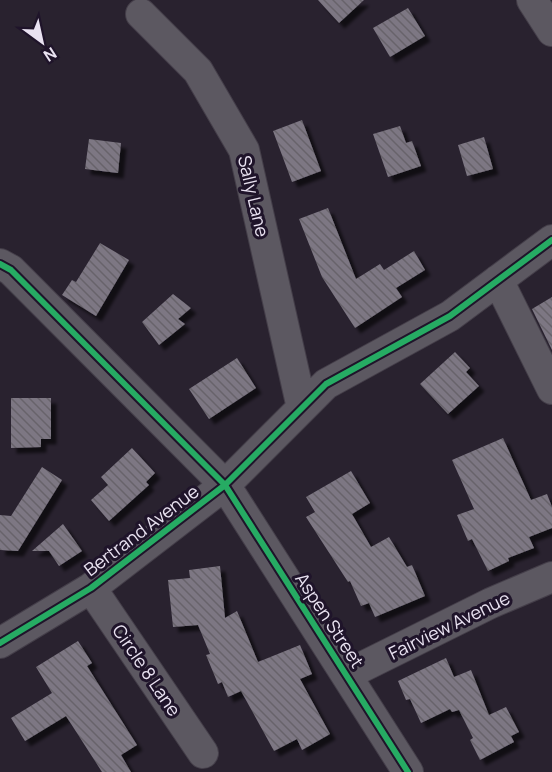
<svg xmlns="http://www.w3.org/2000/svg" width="552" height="772" viewBox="0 0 552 772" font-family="Manrope,sans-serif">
	<defs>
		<pattern id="building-back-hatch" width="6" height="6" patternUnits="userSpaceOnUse" patternTransform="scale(1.5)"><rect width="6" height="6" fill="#7d7783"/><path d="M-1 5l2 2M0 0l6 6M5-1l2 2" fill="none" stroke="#67636b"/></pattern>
		<filter id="shadow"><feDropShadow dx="5.5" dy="5.5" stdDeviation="1.5" flood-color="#0009"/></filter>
	</defs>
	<rect width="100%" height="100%" fill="#29222f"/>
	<path fill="url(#building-back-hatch)" filter="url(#shadow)" d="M318,0H364L339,23Z
		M408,8L425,36L390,57L373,28Z
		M302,120L321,171L292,182L273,131Z
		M400,126L406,143L412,141L421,166L388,177L373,134Z
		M484,137L493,169L467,176L458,145Z
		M89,139L121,143L118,173L85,169Z
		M328,208L356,279L380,264L384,270L414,251L425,270L396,288L402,297L355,328L322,277L299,219Z
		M100,243L129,260L96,316L62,295L72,280L76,282Z
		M173,294L191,308L178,319L185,324L159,345L142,322Z
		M552,297V350L532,309Z
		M455,352L470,368L466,372L479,386L448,414L420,384Z
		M237,358L256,388L209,419L189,389Z
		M11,398H51V439H41V447L11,448Z
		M503,438L531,500L547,494L552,507V528L529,537L534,548L508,558L509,561L488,571L472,539L468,541L457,515L474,509L452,460Z
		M132,448L155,473L146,482L149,485L109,521L91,500L108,485L101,477Z
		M42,467L62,480L18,551L0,550V515L11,516Z
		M351,471L370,503L352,514L371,547L389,537L407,567L412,565L425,596L375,617L369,603L361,606L350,581L348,582L306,517L315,512L306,497Z
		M63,524L82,551L59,566L49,551H32Z
		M220,566L225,618L237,611L258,662L300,645L312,674L300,679L330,734L302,750L297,739L274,751L241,691L228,697L222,682L218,684L206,655L210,654L198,625L173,627L168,580L190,578L189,570Z
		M78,641L92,663L87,666L137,745L121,755L131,772H102L66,716L25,741L11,718L52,693L36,667Z
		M446,658L454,677L471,670L489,715L506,707L519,732L511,736L514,742L480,760L470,740L473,738L459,710L452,712L450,709L421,723L410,699L406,700L398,681Z"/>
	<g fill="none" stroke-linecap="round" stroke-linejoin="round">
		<defs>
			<path id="minor" d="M532,0L552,31
				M141,14L198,71L244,150L302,408
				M0,264L11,270L225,485L408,772
				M498,280L552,389
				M91,588L203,753
				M0,643L91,588L225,485L326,384L450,316L552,240
				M348,674L491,603L552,577"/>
		</defs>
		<use href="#minor" stroke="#443e49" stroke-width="32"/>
		<use href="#minor" stroke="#5c5861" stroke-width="30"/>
		<defs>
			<path id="cycleway" d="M0,264L11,270L225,485L408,772
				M0,643L91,588L225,485L326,384L450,316L552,240"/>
		</defs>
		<use href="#cycleway" stroke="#1f142a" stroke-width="10"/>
		<use href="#cycleway" stroke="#26ab63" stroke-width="6"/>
	</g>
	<g text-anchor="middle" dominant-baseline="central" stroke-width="6" stroke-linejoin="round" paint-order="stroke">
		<g font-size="18" fill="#e9e2f1" stroke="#1f142a">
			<text transform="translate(254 196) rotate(77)">Sally Lane</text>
			<text transform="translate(141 530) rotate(-37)">Bertrand Avenue</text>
			<text transform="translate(330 620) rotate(57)">Aspen Street</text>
			<text transform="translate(449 625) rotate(-26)">Fairview Avenue</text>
			<text transform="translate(147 670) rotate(56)">Circle 8 Lane</text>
		</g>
	</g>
	<g transform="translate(42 42) rotate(147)" stroke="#1f142a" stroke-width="4.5" paint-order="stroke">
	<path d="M0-4.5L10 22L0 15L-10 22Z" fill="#e9e2f1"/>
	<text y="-9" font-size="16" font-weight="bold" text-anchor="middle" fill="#e9e2f1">N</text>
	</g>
</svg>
